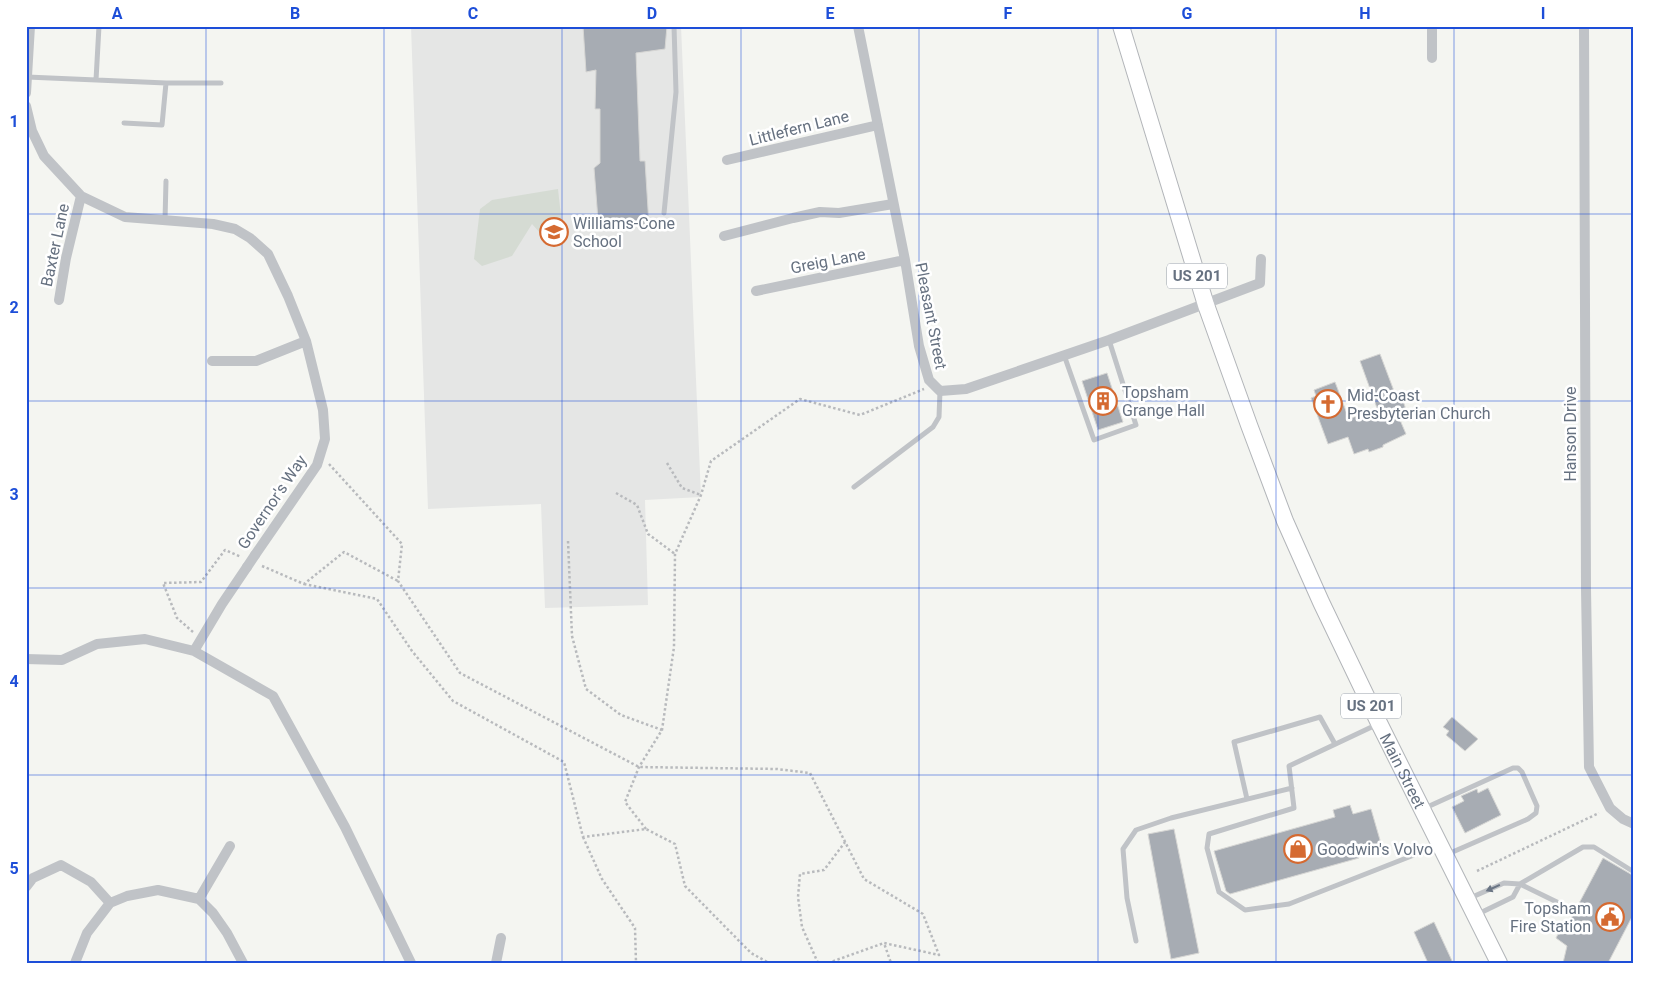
<svg xmlns="http://www.w3.org/2000/svg" width="1660" height="989" viewBox="0 0 1660 989" font-family="Roboto,sans-serif">
	<rect width="100%" height="100%" fill="#f4f5f1"/>
	<path fill="#e5e6e5" d="M411,26H681L701,497L645,500L648,605L545,608L541,504L428,509Z"/>
	<path fill="#d5dbd3" d="M558,189L561,216L560,233L541,234L532,224L512,256L482,266L474,259L480,209L492,200Z"/>
	<path fill="#a7acb3" stroke="#d6d6d4" d="M583,26H667L665,49L636,53L640,161H645L649,225L598,220L594,168L600,163V109H595L596,70L586,72Z
		M1380,354L1397,399L1402,397L1406,410L1400,412L1402,419L1400,420L1406,434L1383,445V447L1369,452L1368,449L1354,454L1348,437L1328,444L1311,398L1316,396L1314,390L1335,382L1349,419L1377,408L1360,361Z
		M1107,373L1123,422L1098,430L1082,381Z
		M1452,717L1478,739L1465,751L1446,735L1449,731L1443,727Z
		M1488,788L1501,815L1465,833L1452,807L1464,801L1461,796L1477,789L1478,793Z
		M1350,805L1353,814L1371,809L1382,847L1358,854L1359,858L1230,894L1226,891L1214,851L1335,817L1333,810Z
		M1174,829L1199,953L1171,959L1148,834Z
		M1603,858L1634,876V913L1608,963H1563L1567,946L1556,938L1563,924L1567,926Z
		M1434,922L1453,963H1428L1414,932Z"/>
	<g fill="none" stroke-linecap="round" stroke-linejoin="round">
		<defs>
			<g id="primary">
				<path id="s1" d="M1121,26L1206,305L1249,425L1285,521L1321,602L1379,723L1499,963"/>
			</g>
		</defs>
		<use href="#primary" stroke="#b2b5b9" stroke-width="18"/>
		<path stroke="#b8babd" stroke-width="2.5" stroke-dasharray="2.5 2.5" stroke-linecap="butt" d="M667,463L682,488L701,495
			M329,464L402,544L398,581L460,673L639,767L777,769L810,773L864,879L923,914L939,955L884,943L891,963
			M616,493L637,505L648,534L675,554
			M568,541L572,636L586,689L621,715L662,730
			M262,566L304,584L344,552L398,581
			M304,584L377,599L412,651L453,701L564,762L583,837L646,829L675,844L685,886L751,953L769,963
			M193,632L177,618L163,583L201,582L225,550L241,557
			M646,829L625,802L639,767L662,730L674,647L675,554L701,495L711,461L800,399L860,415L924,389
			M583,837L602,879L635,928L636,963
			M1477,871L1599,813
			M818,963L802,927L798,897L800,874L824,870L845,842
			M828,963L884,943"/>
		<path stroke="#c0c3c7" stroke-width="5" d="M27,77L166,83H221
			M96,80L99,26
			M124,123L162,125L166,83
			M664,213L676,92L674,26
			M165,220L166,181
			M1064,355L1094,440L1136,425L1109,340
			M854,487L933,427L939,417L940,391
			M1378,724L1289,766L1294,808L1209,834L1207,848L1219,892L1245,910L1289,904L1437,846
			M1247,799L1234,742L1320,717L1335,744
			M1425,808L1513,768H1518L1522,772L1537,806L1536,813L1528,819L1448,854
			M1470,898L1504,883L1520,884L1563,905
			M1478,914L1513,897L1520,884L1583,847H1594L1634,872
			M1136,941L1127,898L1123,849L1136,830L1171,818L1292,788"/>
		<path stroke="#c0c3c7" stroke-width="10" d="M858,26L905,260L919,346L929,380L940,391L966,389L1109,340L1260,283L1261,259
			M1584,26L1586,589L1589,767L1610,808L1623,819L1634,824
			M1432,58V26
			M26,93L30,26
			M26,106L32,131L44,156L81,196L125,217L213,224L235,229L250,238L268,254L288,296L306,341L323,410L325,439L317,465L255,555
			M727,160L878,125
			M724,236L793,218L820,212L839,213L893,204
			M756,291L905,260
			M59,300L66,258L81,196
			M212,361H256L306,341
			M247,567L222,604L194,651L273,696L345,827L411,963
			M26,659L62,660L97,644L145,639L194,651
			M26,887L33,878L61,865L91,882L110,903
			M199,899L230,846
			M75,963L87,933L110,903L127,896L158,890L199,899L213,913L227,933L243,963
			M496,963L501,938"/>
		<use href="#primary" stroke="#fff" stroke-width="16"/>
		<path stroke="#c0c3c7" stroke-width="10" d="M247,567L255,555"/>
	</g>
	<defs><path id="oneway-solid" d="M-6-.8H1V-3.2L6.5 0L1 3.2V.8H-6Z" transform="scale(1.25)"/></defs>
	<use fill="#6a7584" href="#oneway-solid" transform="translate(1493 888) rotate(156)"/>
	<path fill="none" stroke="#1d4ed8" stroke-width="1" stroke-opacity="0.55" d="M206,26V963M384,26V963M562,26V963M741,26V963M919,26V963M1098,26V963M1276,26V963M1454,26V963M26,214H1634M26,401H1634M26,588H1634M26,775H1634"/>
	<defs>
		<symbol id="school-ring" viewBox="-11 -11 22 22"><circle r="9.5" fill="#fff" stroke="#d56a31" stroke-width="1.5"/><path d="M0-5L7-2L0 1L-7-2ZM-4 1L0 2.5L4 1V4Q0 6-4 4Z" fill="#d56a31"/></symbol>
		<symbol id="building-ring" viewBox="-11 -11 22 22"><circle r="9.5" fill="#fff" stroke="#d56a31" stroke-width="1.5"/><path d="M-4-6H4V6H1V3H-1V6H-4ZM-2.5-4.3h1.7v1.8h-1.7ZM.8-4.3h1.7v1.8H.8ZM-2.5-1h1.7V.8h-1.7ZM.8-1h1.7V.8H.8Z" fill="#d56a31"/></symbol>
		<symbol id="church-ring" viewBox="-11 -11 22 22"><circle r="9.5" fill="#fff" stroke="#d56a31" stroke-width="1.5"/><path d="M-1.2-6h2.4v3.5h3.3v2.4h-3.3V6h-2.4V-.1h-3.3v-2.4h3.3Z" fill="#d56a31"/></symbol>
		<symbol id="shop-ring" viewBox="-11 -11 22 22"><circle r="9.5" fill="#fff" stroke="#d56a31" stroke-width="1.5"/><path d="M-5-2.5h2.3a2.7 3.5 0 0 1 5.4 0H5L5.5 6h-11ZM-1.5-2.5h3a1.5 2.3 0 0 0-3 0Z" fill="#d56a31"/></symbol>
		<symbol id="civic-ring" viewBox="-11 -11 22 22"><circle r="9.5" fill="#fff" stroke="#d56a31" stroke-width="1.5"/><path d="M-.6-6.5H3V-4.5H.6V-3L4-1V1h2V6H-6V1h2V-1L-.6-3ZM-1.2 2.5V6h2.4V2.5Z" fill="#d56a31"/></symbol>
	</defs>
	<g fill-rule="evenodd">
		<use href="#school-ring" x="538" y="216" width="32" height="32"/>
		<use href="#building-ring" x="1087" y="385" width="32" height="32"/>
		<use href="#church-ring" x="1312" y="388" width="32" height="32"/>
		<use href="#shop-ring" x="1282" y="833" width="32" height="32"/>
		<use href="#civic-ring" x="1594" y="901" width="32" height="32"/>
	</g>
	<g text-anchor="middle" dominant-baseline="central" stroke-width="5" stroke-linejoin="round" paint-order="stroke">
		<g fill="#fff" stroke="#949ca6" stroke-width="1">
			<rect x="1167" y="263.5" width="60" height="25" rx="4"/>
			<rect x="1341" y="693.5" width="60" height="25" rx="4"/>
		</g>
		<g font-size="15" font-weight="bold" fill="#667180">
			<text x="1197" y="276">US 201</text>
			<text x="1371" y="706">US 201</text>
		</g>
		<g font-size="16" fill="#667180" stroke="#fff">
			<text transform="translate(799 128) rotate(-14)">Littlefern Lane</text>
			<text transform="translate(55 245) rotate(-78)">Baxter Lane</text>
			<text transform="translate(828 261) rotate(-11)">Greig Lane</text>
			<text transform="translate(931 316) rotate(79)">Pleasant Street</text>
			<text transform="translate(1570 434) rotate(-90)">Hanson Drive</text>
			<text transform="translate(272 502) rotate(-56)">Governor's Way</text>
			<text stroke="none"><textPath href="#s1" startOffset="798">Main Street</textPath></text>
		</g>
		<g font-size="16" fill="#667180" stroke="#fff" text-anchor="start">
			<text x="573" y="223">Williams-Cone<tspan x="573" dy="18">School</tspan></text>
			<text x="1122" y="392">Topsham<tspan x="1122" dy="18">Grange Hall</tspan></text>
			<text x="1347" y="395">Mid-Coast<tspan x="1347" dy="18">Presbyterian Church</tspan></text>
			<text x="1317" y="849">Goodwin's Volvo</text>
			<text x="1591" y="908" text-anchor="end">Topsham<tspan x="1591" dy="18">Fire Station</tspan></text>
		</g>
	</g>
	<rect width="1660" height="989" fill="none" stroke="#ffffff" stroke-width="55"/>
	<rect x="28" y="28" width="1604" height="934" fill="none" stroke="#1d4ed8" stroke-width="2"/>
	<g font-size="16" text-anchor="middle" font-weight="bold" fill="#1d4ed8">
		<text x="117" y="19">A</text>
		<text x="295" y="19">B</text>
		<text x="473" y="19">C</text>
		<text x="652" y="19">D</text>
		<text x="830" y="19">E</text>
		<text x="1008" y="19">F</text>
		<text x="1187" y="19">G</text>
		<text x="1365" y="19">H</text>
		<text x="1543" y="19">I</text>
		<text x="14" y="127">1</text>
		<text x="14" y="313">2</text>
		<text x="14" y="500">3</text>
		<text x="14" y="687">4</text>
		<text x="14" y="874">5</text>
	</g>
</svg>
